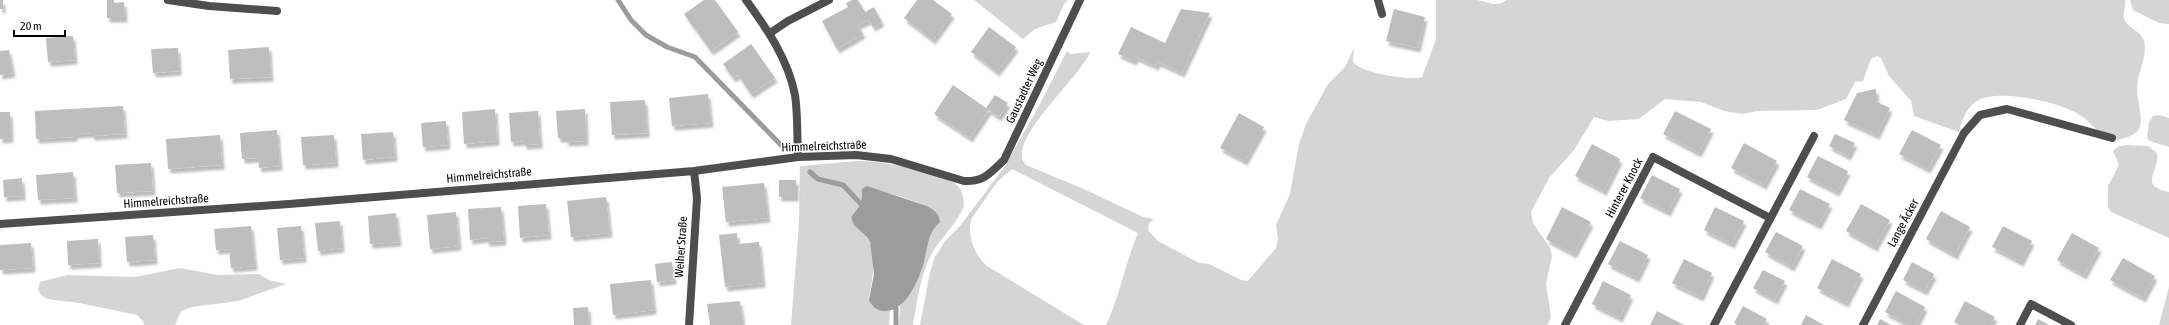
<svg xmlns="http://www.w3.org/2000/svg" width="2169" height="325" viewBox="0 0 2169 325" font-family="'Asap Condensed',sans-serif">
	<defs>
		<filter id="shadow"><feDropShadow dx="2.5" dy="4.5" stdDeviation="1" flood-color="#0004"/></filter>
	</defs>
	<rect width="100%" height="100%" fill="#fff"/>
	<path fill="#d5d5d5" d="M974,0H1068L1064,4L1056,22L1035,29L1023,39Z
		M1436,0C1449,0 1464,0 1477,0C1488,2 1496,8 1507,0H2125C2126,6 2123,12 2124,18C2127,29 2141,30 2144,41C2148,56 2137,73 2137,89C2137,99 2144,120 2139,129C2135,136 2123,139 2115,140C2100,137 2091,121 2078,114C2058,102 1998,88 1977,101C1967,107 1961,121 1959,132L1914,116L1911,101L1889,76L1881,58L1877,56L1871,59L1863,81L1855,82L1846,99L1817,110L1757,111L1743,114L1724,111L1701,102L1665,99L1639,119L1608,121L1594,117L1574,150L1549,178L1531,212L1533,223L1550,248L1552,256L1546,284L1551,316L1548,325H1106C1120,296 1125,263 1138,233L1012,169L997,182L972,218C966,234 975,256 987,266L1084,325H920L930,272L935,257L945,241L960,226L1005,166L1039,106L1067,51L1070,54L1090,52C1082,76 1003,143 1026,165L1086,190L1143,217L1154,219L1149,223L1148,230L1158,241L1199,263L1209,264L1241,280L1248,281L1276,248L1278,238L1276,225L1290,194L1299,144L1306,124L1328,84L1345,67L1354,48L1353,62C1360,73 1410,81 1422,77L1436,39Z
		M2130,0H2169V24L2159,23L2133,10Z
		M2160,115L2169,118V147L2150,141L2147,138L2149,122L2153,116Z
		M2128,145L2148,146L2157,153C2160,172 2137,185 2169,192V238L2111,212L2108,207V186L2119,165L2113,151L2119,146Z
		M857,161C877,160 947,172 959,187C962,191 964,199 964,204C962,218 938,241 931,255C920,276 917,302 913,325H899L900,306L911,292L921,270L929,236L934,226L940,222C937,200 885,195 867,186L861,194V204L851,217C855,227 863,230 868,239C878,257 872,279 869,298L876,309L890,311L889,325H791L799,223L800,166Z
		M180,268L218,275L259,274L269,280L286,284L238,301L192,307L181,311L175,325H144L143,321L137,315L79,303L48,299L42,296L38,290L40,282L67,275L136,277Z
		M2169,287V325H2159Z"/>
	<path fill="#9c9c9c" d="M867,186L927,206C934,210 939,213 940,222C927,233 928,247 924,262C919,279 906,313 883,311C876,310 872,306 869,300L874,274L870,242L867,237L854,225L851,217L861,204L862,189Z"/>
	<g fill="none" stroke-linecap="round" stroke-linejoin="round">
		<path stroke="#9c9c9c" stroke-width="5" d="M618,0L631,20L646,35L667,47L695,57L782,146
			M810,172L818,179L843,185L861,204
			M896,325V308"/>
	</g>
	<path fill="#bebebe" filter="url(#shadow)" d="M0,0H3V9H0Z
		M107,0H114V3L124,2L125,18H107Z
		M704,0H715L738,32L711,51L684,14Z
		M852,0H858L865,12L874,7L882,22L873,27L869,20L858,25L863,34L837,49L822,21L848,7L846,3Z
		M917,0H933L952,14L933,40L904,18Z
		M1181,9L1210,13L1182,73L1158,62L1156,66L1136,57L1134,61L1118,54L1131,27L1165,43Z
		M1394,9L1425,17L1418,48L1386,41Z
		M989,27L1016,47L997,72L971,52Z
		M73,36L75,60L48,62L46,38Z
		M751,44L775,78L751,94L738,75L733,78L723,64Z
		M269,47L271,77L230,79L228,50Z
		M178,48L179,71L153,73L151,49Z
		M9,50L13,73L0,75V51Z
		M953,85L986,108L995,95L1008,103L999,117L989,110L970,138L934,114Z
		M1876,89L1877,102L1890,108L1877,135L1844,120L1857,93Z
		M708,94L711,123L672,126L669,98Z
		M645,100L647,133L612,135L610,102Z
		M123,106L125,134L92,136V133L75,134V137L36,139L35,111Z
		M495,109L497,141L464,144L462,112Z
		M585,109L586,141L566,142V138H558L556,111Z
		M538,111L540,144L524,145V141L511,142L509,113Z
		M1675,111L1711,129L1699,153L1663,134Z
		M0,112H10L11,138L0,139Z
		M1239,113L1264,127L1245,161L1220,148Z
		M446,121L448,145L423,147L421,123Z
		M277,130L280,166L259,168L258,158L242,159L240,133Z
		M1912,130L1941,145L1928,169L1899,154Z
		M393,132L395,157L363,160L361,134Z
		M1835,134L1855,143L1848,156L1829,146Z
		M220,135L222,165L168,169L166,139Z
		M334,135L336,163L303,165L301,137Z
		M1744,143L1777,161L1764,185L1731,168Z
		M1592,144L1620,159L1604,191L1575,176Z
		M1818,156L1848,171L1837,192L1807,177Z
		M151,163L153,191L117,193L115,165Z
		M73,172L75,198L38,200L36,175Z
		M1652,175L1680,189L1668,212L1640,198Z
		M22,178L23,196L4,197L3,180Z
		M779,180H796V197H779Z
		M764,183L768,218L726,222L722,187Z
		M1800,189L1830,204L1819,225L1789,210Z
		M606,197L610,233L571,237L567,201Z
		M546,204L549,235L520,238L518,206Z
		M1861,204L1890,220L1875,247L1846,231Z
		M501,207L504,241L487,242V238L470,240L468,209Z
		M1562,207L1591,222L1574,254L1546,239Z
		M1715,207L1744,221L1732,244L1704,230Z
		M1941,211L1970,227L1955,255L1926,239Z
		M456,212L459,246L430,249L427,215Z
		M396,213L399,242L370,244L368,216Z
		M340,221L342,248L318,251L315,223Z
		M251,226L255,266L231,268L229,249L216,250L214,229Z
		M301,226L304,258L280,260L277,228Z
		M2003,226L2032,241L2021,262L1992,247Z
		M1776,232L1803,246L1792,267L1765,252Z
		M737,233L738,244L759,242L763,283L725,287L719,235Z
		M2072,233L2099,248L2084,275L2057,260Z
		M153,235L155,260L127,262L125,237Z
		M98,239L99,263L68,265L67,241Z
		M1620,241L1648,255L1637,278L1608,264Z
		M31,243L33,268L0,270V245Z
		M2123,258L2155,276L2143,298L2110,280Z
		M1684,259L1712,273L1701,297L1672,283Z
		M1832,259L1861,274L1846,303L1817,288Z
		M672,262L674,280L657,282L655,264Z
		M1912,262L1934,274L1925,291L1903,280Z
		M1763,270L1785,281L1775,300L1753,288Z
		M651,280L654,310L613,315L610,284Z
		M1603,281L1631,295L1620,318L1592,304Z
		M1896,291L1925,307L1916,325H1909L1885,312Z
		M740,301L743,325H710L707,304Z
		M1965,301L1995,317L1990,325H1960L1954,322Z
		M1743,306L1767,319L1764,325H1737L1734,323Z
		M588,307L589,325H574L573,308Z
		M1657,311L1684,325H1650Z
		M1806,315L1824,325H1801Z
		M1880,319L1891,325H1877Z
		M2038,319L2049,325H2035Z"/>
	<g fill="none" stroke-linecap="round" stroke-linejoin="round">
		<path stroke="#4e4e4e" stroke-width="8" d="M1378,0L1382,14
			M770,33L788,21L829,0
			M1964,133L1980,115L2007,109L2112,138"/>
		<path stroke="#4e4e4e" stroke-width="8" d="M168,0L209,6L277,11
			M746,0C767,29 788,59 795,95C798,115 797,137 798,157
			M0,224L289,204L694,171L798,157L856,155L891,159L964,181C984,182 990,173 1004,160L1080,0
			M689,325L697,198L694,171
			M1565,325L1653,157L1770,218
			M1714,325L1814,136
			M1863,325L1964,133
			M2020,325L2031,304L2071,325"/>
	</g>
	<g text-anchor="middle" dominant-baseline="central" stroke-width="3" stroke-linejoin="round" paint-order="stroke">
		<g font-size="12" fill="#000" stroke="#fff">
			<text transform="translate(1024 91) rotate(-65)">Gaustadter Weg</text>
			<text transform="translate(824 146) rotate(-2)">Himmelreichstraße</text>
			<text transform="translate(489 175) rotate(-5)">Himmelreichstraße</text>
			<text transform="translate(1624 188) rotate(-62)">Hinterer Knock</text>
			<text transform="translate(166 201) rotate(-4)">Himmelreichstraße</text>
			<text transform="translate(1903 223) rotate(-62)">Lange Äcker</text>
			<text transform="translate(681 247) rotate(-86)">Weiher Straße</text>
		</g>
	</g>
	<path d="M14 30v6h51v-6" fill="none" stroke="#000000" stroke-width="2"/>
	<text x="20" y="30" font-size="12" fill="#000000" stroke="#ffffff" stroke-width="3" paint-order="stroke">20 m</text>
</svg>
